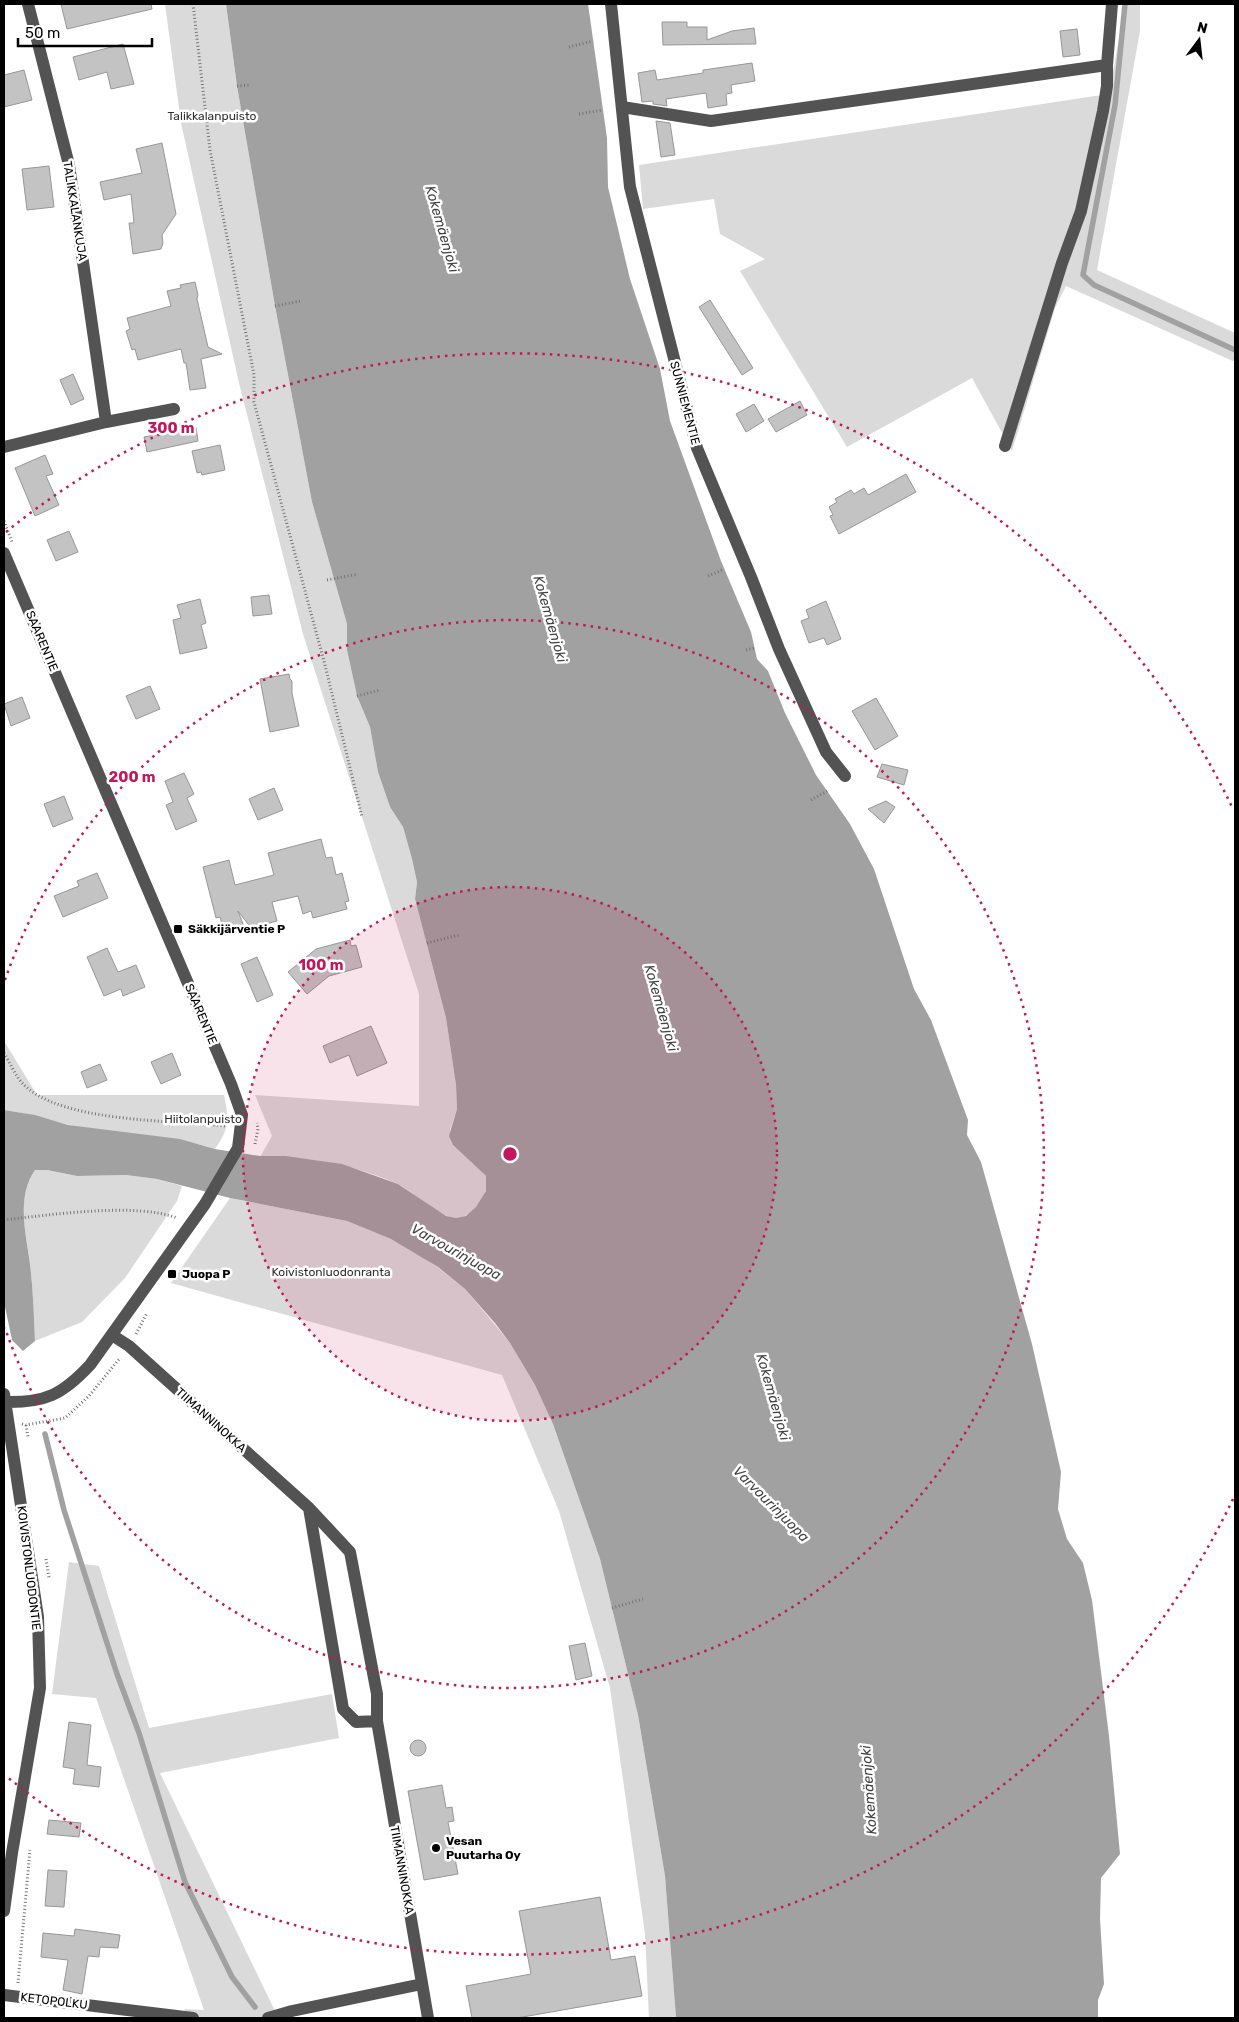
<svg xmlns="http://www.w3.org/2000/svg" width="1239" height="2022" viewBox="0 0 1239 2022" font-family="Rubik,sans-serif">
	<rect width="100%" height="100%" fill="#fff"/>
	<path fill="#dadada" d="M165,4H226L237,86L275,306L312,502L347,624V650L357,696L370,727L378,772L390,807L403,827L412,859L417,882L415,899L446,1018L456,1085L457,1109L450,1130L453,1145L486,1176C486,1181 487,1187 486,1191C481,1203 470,1218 456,1218C439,1218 414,1192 398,1184C354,1164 308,1156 260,1157L272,1136L255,1095L419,1106V994L303,634L239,383L181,123Z
		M1125,4H1140V31L1097,270L1235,333V362L1066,286L1055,308L1012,451L972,378L847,447L740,271L765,259L720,234L714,199L643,209L639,165L1095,96L1109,95Z
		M4,1041L37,1095H224C229,1120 230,1127 215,1149C170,1135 129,1135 83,1128C56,1123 31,1113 4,1110Z
		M35,1170H47L77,1176L126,1175L157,1179L182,1186L177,1201L125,1278L82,1322L35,1341C34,1315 33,1289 30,1264C26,1234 16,1197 35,1170Z
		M230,1198L347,1221L391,1239L415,1252L437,1267L465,1289L510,1343L535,1385L553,1424L600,1559L638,1715L665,1876L676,2018H649L645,1934L610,1688L559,1511L502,1375L171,1283Z
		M69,1562L99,1566L149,1728L332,1694L339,1738L160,1773L274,2009L286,2018H183L185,2009L204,2010L96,1698L52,1694Z"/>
	<path fill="#a1a1a1" d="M226,4H588L607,138L608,187L630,279L660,369L670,421L721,561L751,632L757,659L768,671L785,713L816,775L850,824L874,869L914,989L931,1020L968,1120L967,1135L981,1162L1032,1344L1061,1472L1058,1509L1067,1539L1083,1563L1092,1600L1109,1736L1120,1854L1101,1878L1100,1919L1104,1984L1098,2000V2018H676L665,1876L638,1715L600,1559L553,1424L535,1385L510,1343L495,1323L465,1289L438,1267L391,1239L347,1221L230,1198L157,1179L126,1175L77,1176L47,1170H35C16,1197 26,1234 30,1264C33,1289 34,1315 35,1341L23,1351L12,1340L4,1302V1110L35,1115L68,1125L180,1139L215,1149L260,1156H286L342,1164L398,1184L446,1216L456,1218L466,1216L476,1207L486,1191V1176L453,1145L449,1136L457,1109L456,1085L446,1018L415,899L417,882L412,859L403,827L390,807L378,772L370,727L357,696L347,650V624L312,502L275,306L237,86Z"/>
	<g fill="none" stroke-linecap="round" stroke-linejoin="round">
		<path stroke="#a1a1a1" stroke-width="5.5" d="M1125,4L1115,105L1083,275L1094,285L1235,350
			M45,1434L64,1510L117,1674L139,1733L185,1882L232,1977L255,2007"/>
	</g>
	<path fill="#c3c3c3" stroke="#979797" d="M61,4H151L152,9L67,29Z
		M662,22H687V27H707V40L732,31L754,28L756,44L663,45Z
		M1077,29L1080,55L1063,57L1060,31Z
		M123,44L134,84L111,89L107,72L79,80L73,57Z
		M752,63L755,81L731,85L732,93L726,94L727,105L708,108L706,93L666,99L667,106L653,104V101L642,102L638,73L655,70L657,80L703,73V70Z
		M24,70L32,100L4,107V75Z
		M656,121L670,123L675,155L661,157Z
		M162,143L176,214L162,235L163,243L161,249L133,254L129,223H134L131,194L104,200L100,182L142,173L136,149Z
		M49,166L54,207L27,210L22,169Z
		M195,282L198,295L197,299L208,347L222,354L201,359L206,388L190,390L186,363H184L181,349L138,360L135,349L132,350L126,331L130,329L127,318L171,306L167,291L181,288L180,285Z
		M710,300L753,368L742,375L699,307Z
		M73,374L84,399L71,405L60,380Z
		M800,401L807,415L776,432L768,419Z
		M754,404L764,421L746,432L736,414Z
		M196,427L198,441L147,452L144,437Z
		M220,445L225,470L202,475L201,472L197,473L192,451Z
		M45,455L53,474L46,476L59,505L35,516L15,468Z
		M906,474L916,492L839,534L830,516L833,515L829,507L837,502L835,499L851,490L854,494L864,488L868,495Z
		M69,531L78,552L56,561L47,540Z
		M269,595L272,614L253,616L251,597Z
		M200,599L206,623L201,625L207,648L180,654L173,620L181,618L177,605Z
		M826,601L841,639L827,645L824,638L809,643L801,621L809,618L806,610Z
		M289,674L290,679L292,681V693L299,726L270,732L260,679Z
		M150,686L160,709L136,719L126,696Z
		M22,697L30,718L11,726L4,704Z
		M876,698L898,736L875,750L852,711Z
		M882,764L908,770L904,785L877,777Z
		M184,773L194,794L187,798L197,821L176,830L166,805L173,802L165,781Z
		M274,788L283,810L258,820L249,799Z
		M64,796L73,819L53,827L44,804Z
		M886,801L895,807L884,823L868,809Z
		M321,839L326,858L332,857L336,875L342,873L349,901L345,902L347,909L313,918L311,911L303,914L298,896L272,902L277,921L251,928L238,911L245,929L225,935L220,917L216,918L203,867L229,860L235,885L274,875L268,853Z
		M97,873L108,898L63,917L54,896L79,886L77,881Z
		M350,940L351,946L356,945L362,967L329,976L307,994L288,972L316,949Z
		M107,948L118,972L136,965L145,987L123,996L121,989L104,996L87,957Z
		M257,957L273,995L257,1002L241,964Z
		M371,1026L387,1063L357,1076L349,1055L330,1063L323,1046Z
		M172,1053L181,1075L161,1084L151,1062Z
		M100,1064L107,1080L87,1088L81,1072Z
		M585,1643L592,1676L576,1680L569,1646Z
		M69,1722L91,1725L87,1765L101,1767L99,1787L73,1784L75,1769L63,1767Z
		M410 1748a8 8 0 1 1 16 0a8 8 0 1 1-16 0Z
		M442,1785L446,1808L452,1807L454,1821L448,1822L458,1874L424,1880L408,1791Z
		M49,1820L81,1823L79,1837L47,1834Z
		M48,1870L67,1871L64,1907L45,1906Z
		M600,1897L611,1960L635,1956L642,1996L517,2018H472L466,1986L531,1974L519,1911Z
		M75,1929L120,1935L118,1948L100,1947L99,1957L88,1956L82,1994L63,1990L68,1960L41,1957L43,1933L74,1936Z"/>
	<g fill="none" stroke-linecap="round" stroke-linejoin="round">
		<path stroke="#757575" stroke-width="3" stroke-dasharray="1 2.5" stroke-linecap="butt" d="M193,4L210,150L254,375V402L325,665L362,817
			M569,47L593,41
			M237,86L251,85
			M579,114L603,110
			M275,306L301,301
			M4,521L12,542
			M708,576L724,569
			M327,580L358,574
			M746,650L755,648
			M357,696L380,690
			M811,800L827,791
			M427,943L459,935
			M4,1053C10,1063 16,1077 24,1085C63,1123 173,1120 226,1126
			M255,1144L258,1129L257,1123
			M4,1220C50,1215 135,1202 177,1218
			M136,1334L147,1313
			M22,1424L26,1425L65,1418L89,1396L120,1358
			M26,1425L28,1437
			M46,1559L49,1578
			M612,1608L643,1599
			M18,1983L30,1850"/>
		<path stroke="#535353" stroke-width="12" d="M28,4L69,165L106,422
			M611,4L630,187L697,448L751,577L779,649L826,752L845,776
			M622,107L711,121L1107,65L1112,4
			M1005,446L1062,263L1081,211L1103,111L1107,86V65
			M4,447L106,422L174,409
			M4,553L231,1084L242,1115L238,1148L205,1204L90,1365C62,1395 45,1403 4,1402
			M112,1335L129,1346L309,1508L350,1552L377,1694V1721L428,2018
			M309,1508L343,1709L356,1722L377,1721
			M4,1911L12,1853L40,1688L38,1617L4,1394
			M4,1995L193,2018
			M268,2018L292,2011L422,1984"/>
	</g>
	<circle cx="510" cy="1154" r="267" fill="#c2185b" fill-opacity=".12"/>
	<g fill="none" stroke="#c2185b" stroke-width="2.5" stroke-dasharray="2.5 5">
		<circle cx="510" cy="1154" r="267"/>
		<path d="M5 980A534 534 0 1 1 5 1328"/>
		<path d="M1233 1499A801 801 0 0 1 6 1776M6 532A801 801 0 0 1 1233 809"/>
	</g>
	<g fill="#000" stroke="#fff" stroke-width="2">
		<rect x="173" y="924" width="10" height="10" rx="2.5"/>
		<rect x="167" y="1269" width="10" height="10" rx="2.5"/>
		<circle cx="436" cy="1848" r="5"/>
	</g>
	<g text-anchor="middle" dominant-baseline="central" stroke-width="5" stroke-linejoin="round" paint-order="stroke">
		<g font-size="12" fill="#313131" stroke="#fff">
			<text x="212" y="116">Talikkalanpuisto</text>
			<text x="203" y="1119">Hiitolanpuisto</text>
			<text x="331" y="1272">Koivistonluodonranta</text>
		</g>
		<g font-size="12" fill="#000" stroke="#fff">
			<text transform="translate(75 211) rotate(81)">TALIKKALANKUJA</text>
			<text transform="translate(685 403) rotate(75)">SUNNIEMENTIE</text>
			<text transform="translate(42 641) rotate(67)">SAARENTIE</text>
			<text transform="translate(201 1014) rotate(67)">SAARENTIE</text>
			<text transform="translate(211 1420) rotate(42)">TIIMANNINOKKA</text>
			<text transform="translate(29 1568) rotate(83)">KOIVISTONLUODONTIE</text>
			<text transform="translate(402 1870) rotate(80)">TIIMANNINOKKA</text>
			<text transform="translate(54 2001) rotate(7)">KETOPOLKU</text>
		</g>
		<g font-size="12" font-weight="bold" fill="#000" stroke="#fff" text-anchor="start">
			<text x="188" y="929">Säkkijärventie P</text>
			<text x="182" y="1274">Juopa P</text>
			<text x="446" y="1841">Vesan<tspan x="446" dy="14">Puutarha Oy</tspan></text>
		</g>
		<g font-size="14" font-style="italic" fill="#424242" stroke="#fff">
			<text transform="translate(442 229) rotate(74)">Kokemäenjoki</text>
			<text transform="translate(550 619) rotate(74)">Kokemäenjoki</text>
			<text transform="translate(661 1008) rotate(74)">Kokemäenjoki</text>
			<text transform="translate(456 1252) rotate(29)">Varvourinjuopa</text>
			<text transform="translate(773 1397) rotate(74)">Kokemäenjoki</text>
			<text transform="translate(771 1504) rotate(45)">Varvourinjuopa</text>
			<text transform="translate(869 1790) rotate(-94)">Kokemäenjoki</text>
		</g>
	</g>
	<circle cx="510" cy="1154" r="8" fill="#c2185b" stroke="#fff" stroke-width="2.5"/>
	<g font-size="15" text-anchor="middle" font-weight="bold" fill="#c2185b" stroke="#fff" stroke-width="5" stroke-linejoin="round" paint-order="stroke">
		<text x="171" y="433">300 m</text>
		<text x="132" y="782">200 m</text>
		<text x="321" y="970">100 m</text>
	</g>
	<rect width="1239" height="2022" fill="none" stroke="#000000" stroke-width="10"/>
	<g transform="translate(1199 40) rotate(15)" stroke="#ffffff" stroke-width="4" paint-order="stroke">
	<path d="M0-4L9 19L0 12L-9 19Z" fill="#000000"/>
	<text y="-8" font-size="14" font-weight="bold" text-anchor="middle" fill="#000000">N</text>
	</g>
	<path d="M18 38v8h134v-8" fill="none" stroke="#000000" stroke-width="2.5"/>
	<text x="25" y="38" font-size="15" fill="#000000" stroke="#ffffff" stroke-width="4" paint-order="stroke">50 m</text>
</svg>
